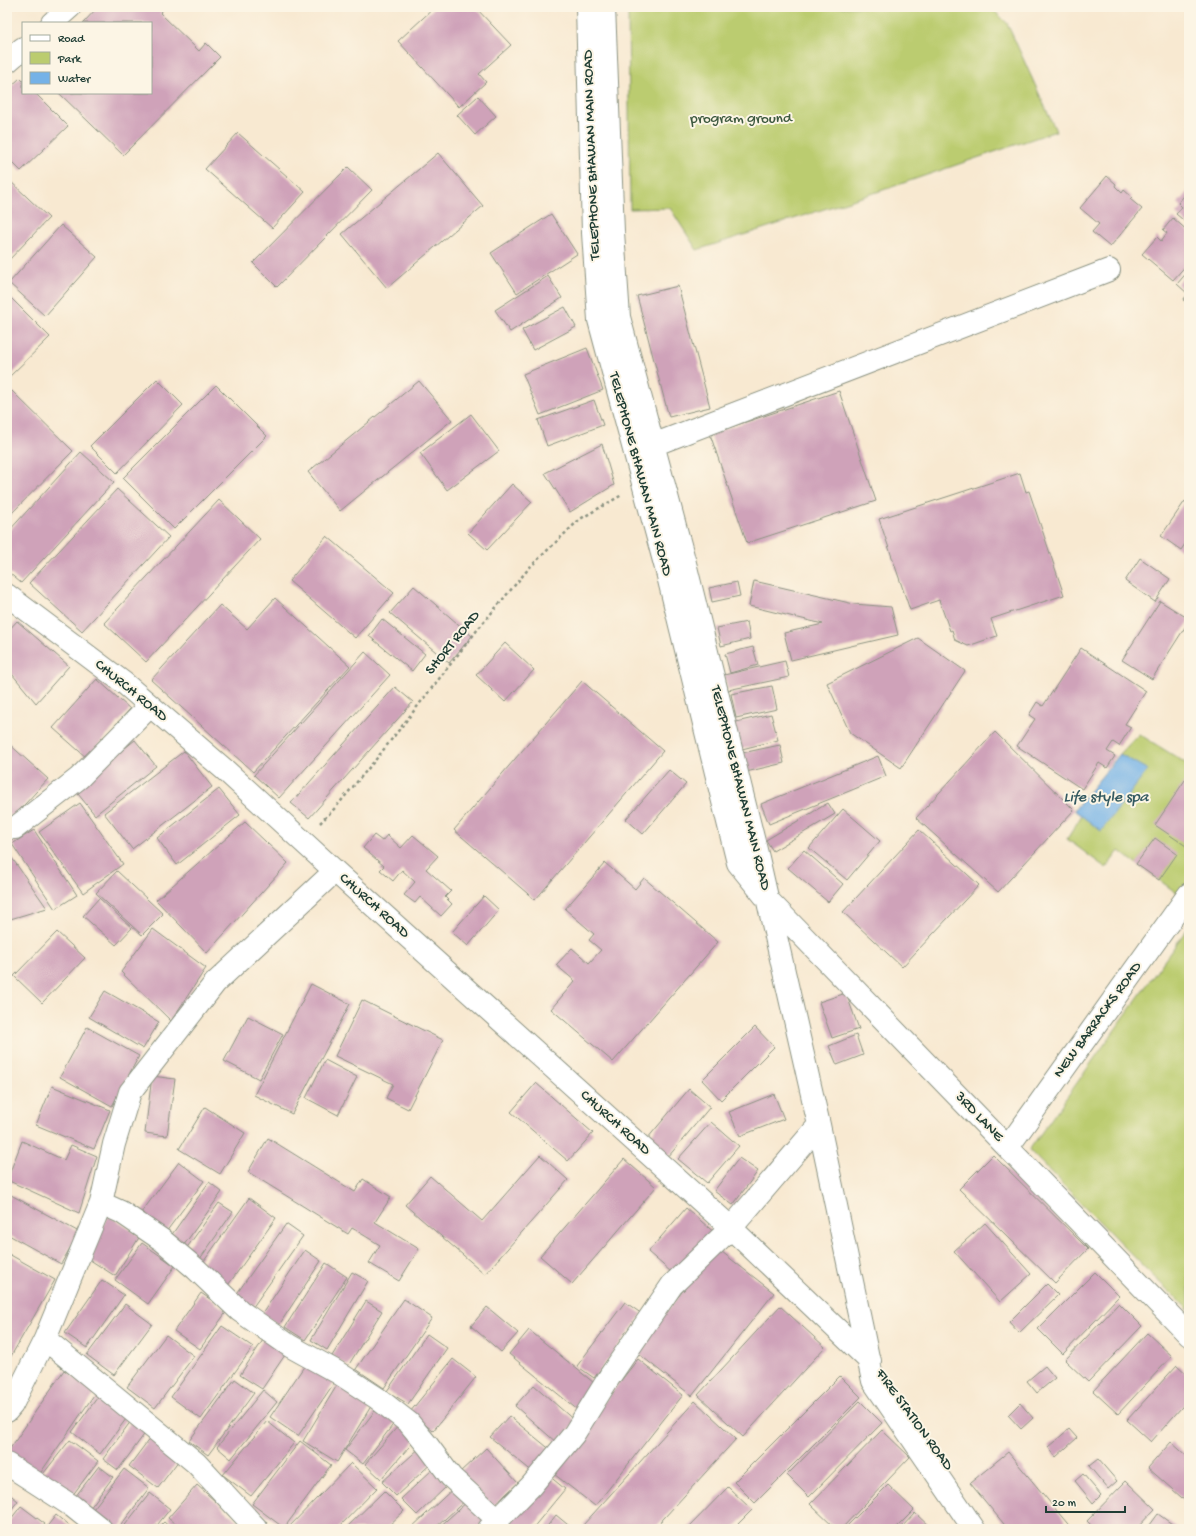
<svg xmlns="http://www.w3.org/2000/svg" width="1196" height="1536" viewBox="0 0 1196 1536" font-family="'Gochi Hand',sans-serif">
	<rect width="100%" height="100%" fill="#fcf5e5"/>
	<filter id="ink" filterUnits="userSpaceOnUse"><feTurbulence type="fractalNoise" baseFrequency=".025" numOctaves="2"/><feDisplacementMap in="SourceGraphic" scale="8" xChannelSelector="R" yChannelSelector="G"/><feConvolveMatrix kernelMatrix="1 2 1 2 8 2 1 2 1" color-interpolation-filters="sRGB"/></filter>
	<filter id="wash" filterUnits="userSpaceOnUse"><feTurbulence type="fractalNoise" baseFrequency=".012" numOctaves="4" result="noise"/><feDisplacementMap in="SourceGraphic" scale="16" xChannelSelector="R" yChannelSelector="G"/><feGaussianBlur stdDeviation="0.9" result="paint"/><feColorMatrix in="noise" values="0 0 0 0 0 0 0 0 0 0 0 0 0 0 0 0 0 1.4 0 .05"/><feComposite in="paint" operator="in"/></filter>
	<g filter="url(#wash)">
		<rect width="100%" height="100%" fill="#f8e9d1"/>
		<path fill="#bbcc6f" stroke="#6d8452" d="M628,7H990L1007,23L1056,131L877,192L697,250L670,208L630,209Z
			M1139,734L1189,765V885L1181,896L1119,851L1106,868L1067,839L1120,754Z
			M1189,926V1310L1155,1278L1029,1150Z"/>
		<path fill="#75b2e7" stroke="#4a788e" d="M1120,754L1148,770L1101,831L1074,810Z"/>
		<g id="blocks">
			<path fill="#cfa2b9" d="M98,7H166L160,13L199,51L206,43L220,57L123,155L59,93H151V23H83Z
				M435,7H475L511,45L479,74L486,82L459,107L398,41Z
				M20,78L23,81V93H35L68,126L21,171L7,157V90Z
				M478,96L496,116L475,135L457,115Z
				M238,133L305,192L272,228L205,169Z
				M438,153L483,206L387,288L342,234Z
				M348,167L372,190L277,287L253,263Z
				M1107,176L1116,184L1115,186L1122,193L1124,190L1132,197L1130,199L1142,209L1110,247L1092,232L1099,224L1080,208Z
				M7,178L49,218L8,261L7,259Z
				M1189,190V225L1176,214L1182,207L1178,203Z
				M551,214L577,254L517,293L491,253Z
				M1173,218L1189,232V262L1173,280L1142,254L1157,237L1161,241L1167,233L1163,230Z
				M61,225L97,257L45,316L9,283Z
				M1189,270V304L1183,300L1188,294L1177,284Z
				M548,276L562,298L510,332L495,310Z
				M678,286L710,407L669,417L637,296Z
				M7,294L50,337L7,379Z
				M565,307L576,327L533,350L522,330Z
				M587,348L603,390L540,415L523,374Z
				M157,379L183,405L117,473L90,446Z
				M419,381L452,420L340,511L308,472Z
				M216,385L267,436L174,529L123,478Z
				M12,391L73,451L7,518V396Z
				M839,391L876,501L747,543L710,434Z
				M594,400L603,425L547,446L538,420Z
				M471,414L499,451L447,490L420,453Z
				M602,444L614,485L570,512L545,473Z
				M81,452L114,482L21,583L7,571V533Z
				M1020,473L1026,492L1029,491L1064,595L991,619L997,636L968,646L955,640L952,630L950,631L939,600L910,610L879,519Z
				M512,484L532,502L487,550L468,533Z
				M117,489L169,537L82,631L29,583Z
				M219,500L260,539L146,662L104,623Z
				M1185,501L1189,504V538L1181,550L1161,536Z
				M327,536L394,593L355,638L289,581Z
				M1140,558L1170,579L1155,602L1125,581Z
				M754,581L854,604L891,607L898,635L791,660L784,633L823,624L749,606Z
				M737,582L740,596L712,602L709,588Z
				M414,586L472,636L449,663L390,613Z
				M275,598L350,666L253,772L151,680L220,605L247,629Z
				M1160,601L1189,619V621L1152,679L1122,660Z
				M382,619L425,654L412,671L369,636Z
				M17,621L69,666L36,703L7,668V632Z
				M747,622L750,639L721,646L717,628Z
				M918,638L965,671L901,768L850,733L827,683Z
				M505,643L534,670L505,702L476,675Z
				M753,647L758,665L730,673L725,654Z
				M1081,648L1146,691L1125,724L1131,727L1119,746L1113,742L1107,751L1115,756L1107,768L1099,763L1082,789L1017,746L1035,719L1029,715L1037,702L1043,706Z
				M365,652L390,675L279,798L254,775Z
				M785,661L789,677L728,690L724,675Z
				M97,679L130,709L87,758L53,728Z
				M582,681L663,751L535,900L454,830Z
				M772,686L777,709L736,718L731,694Z
				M395,687L413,702L309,818L291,803Z
				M771,714L778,740L738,750L732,723Z
				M995,732L1074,810L998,892L916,818Z
				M135,740L156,766L95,815L74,789Z
				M7,742L48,779L13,817L7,812Z
				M780,745L784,763L746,772L742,753Z
				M184,751L212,787L132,849L104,813Z
				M878,756L886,776L769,824L761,804Z
				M669,770L686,784L643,834L626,819Z
				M1187,777L1189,779V848L1155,825Z
				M219,789L240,815L177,865L157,838Z
				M80,803L123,864L83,893L39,832Z
				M828,803L835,814L773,851L766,840Z
				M843,809L880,841L847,880L809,848Z
				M245,822L288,863L207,953L156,900Z
				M34,830L77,895L55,909L12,844Z
				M919,830L979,885L902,967L843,912Z
				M374,835L382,841L387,835L401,848L413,835L438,856L426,869L451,891L445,897L452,904L441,916L420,897L415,903L404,895L415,882L402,870L393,881L380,870L384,866L363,848Z
				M1155,838L1177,854L1159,880L1136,864Z
				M804,850L843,884L828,902L788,868Z
				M7,851L47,908L7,920Z
				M605,863L635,889L644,878L718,942L613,1062L551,1009L575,981L556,965L572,948L589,963L601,950L589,940L594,934L565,909Z
				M117,871L163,914L142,935L96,893Z
				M484,896L499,910L468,946L452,932Z
				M99,898L132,928L116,945L83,916Z
				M153,929L206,968L171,1021L121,972Z
				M57,932L85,958L42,1003L14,976Z
				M311,984L350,1004L292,1114L254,1095Z
				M105,991L159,1022L143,1049L89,1017Z
				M846,993L859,1029L832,1038L819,1002Z
				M362,1000L443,1040L408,1109L386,1098L393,1084L335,1056Z
				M248,1016L283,1034L259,1079L224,1061Z
				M87,1027L139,1056L112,1106L60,1077Z
				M755,1027L774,1047L721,1100L702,1080Z
				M856,1035L863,1055L837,1065L829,1046Z
				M325,1060L357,1077L338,1115L306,1098Z
				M152,1076L175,1079L167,1136L145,1133Z
				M536,1083L593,1133L568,1161L511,1112Z
				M52,1086L110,1110L94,1149L36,1125Z
				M689,1089L710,1107L668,1157L647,1139Z
				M774,1094L784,1119L740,1136L729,1112Z
				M205,1107L245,1133L220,1174L179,1149Z
				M711,1122L739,1146L707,1183L678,1159Z
				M268,1138L355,1192L363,1179L391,1197L375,1222L419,1249L399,1281L369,1263L380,1245L352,1228L348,1234L248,1172Z
				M22,1141L64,1160L71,1145L97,1156L79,1213L7,1180Z
				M540,1155L568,1180L485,1274L405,1205L430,1176L482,1221Z
				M993,1155L1088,1249L1055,1283L959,1189Z
				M739,1158L758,1171L733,1205L714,1191Z
				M624,1159L656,1187L572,1284L540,1256Z
				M179,1162L204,1181L163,1236L138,1217Z
				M209,1182L222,1192L181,1249L168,1240Z
				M11,1195L79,1232L61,1264L7,1234V1203Z
				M249,1198L276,1218L226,1288L199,1268Z
				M219,1203L233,1212L197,1263L183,1253Z
				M686,1208L716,1234L678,1278L648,1252Z
				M109,1216L140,1236L115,1276L84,1256Z
				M985,1223L1031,1274L1000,1302L954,1251Z
				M286,1224L303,1236L250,1311L233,1299Z
				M142,1243L175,1266L148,1304L115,1280Z
				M717,1248L774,1293L692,1396L635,1351Z
				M305,1250L321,1261L279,1325L262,1314Z
				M7,1253L55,1280L7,1363Z
				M326,1263L347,1277L305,1340L285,1327Z
				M352,1272L368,1281L327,1350L311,1340Z
				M1095,1272L1119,1296L1063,1354L1038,1329Z
				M102,1280L124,1295L87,1348L65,1333Z
				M1047,1284L1058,1295L1019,1333L1009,1322Z
				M201,1293L227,1311L200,1349L174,1331Z
				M404,1299L432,1318L384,1388L356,1369Z
				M366,1301L382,1311L348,1366L332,1356Z
				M625,1302L642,1314L594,1378L577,1366Z
				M1119,1303L1142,1326L1088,1382L1065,1360Z
				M125,1304L152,1324L114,1375L87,1355Z
				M780,1306L825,1347L743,1437L698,1395Z
				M487,1307L518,1333L501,1352L471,1326Z
				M222,1326L253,1347L201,1419L171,1397Z
				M529,1330L599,1387L579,1411L509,1354Z
				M1147,1333L1172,1356L1118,1414L1093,1391Z
				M427,1334L447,1348L408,1404L387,1391Z
				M166,1335L194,1356L155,1408L127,1387Z
				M265,1337L287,1352L262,1389L240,1375Z
				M453,1359L476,1377L433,1431L410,1412Z
				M638,1359L683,1395L595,1506L550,1471Z
				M305,1365L334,1383L298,1436L270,1417Z
				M1177,1365L1189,1376V1399L1151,1442L1127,1420Z
				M1045,1366L1055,1378L1037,1393L1027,1381Z
				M64,1370L96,1392L39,1475L7,1453Z
				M840,1376L861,1397L755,1503L734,1482Z
				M235,1379L254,1393L208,1455L189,1441Z
				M339,1382L373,1403L337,1462L303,1441Z
				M534,1385L576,1422L557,1443L515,1406Z
				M263,1390L277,1402L231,1459L217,1447Z
				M100,1394L129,1415L100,1454L72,1432Z
				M695,1401L736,1439L654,1529H588L583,1525Z
				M860,1401L882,1423L809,1497L787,1475Z
				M1020,1403L1033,1418L1021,1429L1008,1415Z
				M377,1408L395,1422L363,1464L345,1450Z
				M509,1416L552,1451L534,1473L490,1437Z
				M131,1421L146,1432L118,1470L103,1459Z
				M267,1421L294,1443L251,1496L223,1475Z
				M400,1424L416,1439L381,1479L365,1464Z
				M1069,1429L1077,1438L1056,1457L1048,1447Z
				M882,1430L910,1457L841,1529H836L810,1504Z
				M150,1438L179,1460L158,1488L129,1466Z
				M70,1440L98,1461L72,1496L43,1474Z
				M300,1441L331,1465L284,1528L252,1504Z
				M1171,1442L1189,1458V1504L1148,1468Z
				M422,1446L435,1460L396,1496L382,1482Z
				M486,1448L518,1483L492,1507L460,1472Z
				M1008,1452L1072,1529H1008L970,1483Z
				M1098,1459L1117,1481L1108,1489L1089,1466Z
				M351,1463L377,1488L337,1529H287Z
				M99,1466L113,1477L90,1508L75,1497Z
				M124,1469L149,1488L118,1529H111L90,1513Z
				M433,1469L448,1485L417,1515L401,1499Z
				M1083,1474L1101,1495L1093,1503L1075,1481Z
				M548,1475L565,1489L532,1529H504Z
				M1126,1481L1155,1509L1136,1529H1095L1087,1521Z
				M197,1485L243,1526L240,1529H181L168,1518Z
				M457,1485L468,1498L434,1529H410Z
				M888,1485L914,1510L895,1529H844Z
				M728,1487L752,1510L733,1529H687Z
				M384,1491L404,1511L385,1529H345Z
				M7,1492L18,1501L7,1515Z
				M150,1493L170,1509L154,1529H122Z
				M468,1501L486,1520L477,1529H437Z
				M21,1506L45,1524L41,1529H7V1524Z
				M915,1513L932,1529H900Z
				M1158,1514L1179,1529H1147Z
				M56,1515L73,1529H45Z
				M556,1515L573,1529H545Z
				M164,1522L172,1529H157Z"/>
		</g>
	</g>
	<g filter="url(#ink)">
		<use href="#blocks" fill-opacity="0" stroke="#8c9382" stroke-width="1"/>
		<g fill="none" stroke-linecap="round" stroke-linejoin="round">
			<defs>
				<path id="minor" d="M587,7L593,233L599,320L667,572L738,863L768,900L1189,1335
					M604,7L613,232L619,317L686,567L758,858L819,1125L873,1381L974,1529
					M653,445L1109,270
					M7,595L124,683L225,770L335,871L731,1228L870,1361
					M15,828L79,778L150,706
					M1008,1147L1189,894
					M101,1203L121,1212L162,1240L196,1269L240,1311L290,1346L337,1372L377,1398L409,1423L428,1446L451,1477L498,1520
					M45,1339L196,1463L257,1529
					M7,1411L12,1405L45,1339L101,1203L114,1144L130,1092L215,983L335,871
					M7,1464L72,1506L101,1529
					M489,1529L531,1486L574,1434L610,1376L672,1285L731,1228L819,1125"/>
				<path id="major" d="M52,23L70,7
					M7,62L23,48"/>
			</defs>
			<use href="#minor" stroke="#8c9382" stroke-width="24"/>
			<use href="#major" stroke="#8c9382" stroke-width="24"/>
			<path stroke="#8c9382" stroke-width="2.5" stroke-dasharray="3 3" stroke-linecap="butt" d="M320,823L336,807L377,758L478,629L530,567L580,519L622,495"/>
			<use href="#minor" stroke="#fff" stroke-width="22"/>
			<use href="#major" stroke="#fff" stroke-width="22"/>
		</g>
	</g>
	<g text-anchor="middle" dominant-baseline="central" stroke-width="4" stroke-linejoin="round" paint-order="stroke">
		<g font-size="15" fill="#3e5a40" stroke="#fcf5e5">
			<text x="741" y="119">program ground</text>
		</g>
		<g font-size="15" fill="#1f3d34" stroke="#fcf5e5">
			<text transform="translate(592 155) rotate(-92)">TELEPHONE BHAWAN MAIN ROAD</text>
			<text transform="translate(640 474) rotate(75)">TELEPHONE BHAWAN MAIN ROAD</text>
			<text transform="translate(453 643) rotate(-51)">SHORT ROAD</text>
			<text transform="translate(131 691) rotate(39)">CHURCH ROAD</text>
			<text transform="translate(740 788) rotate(76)">TELEPHONE BHAWAN MAIN ROAD</text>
			<text transform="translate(374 906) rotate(42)">CHURCH ROAD</text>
			<text transform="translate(1098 1020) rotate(-54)">NEW BARRACKS ROAD</text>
			<text transform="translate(979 1117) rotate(46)">3RD LANE</text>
			<text transform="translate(615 1123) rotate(42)">CHURCH ROAD</text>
			<text transform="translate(914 1420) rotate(54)">FIRE STATION ROAD</text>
		</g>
		<g font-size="16" font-style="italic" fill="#345a61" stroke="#fcf5e5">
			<text x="1106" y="798">Life style spa</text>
		</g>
	</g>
	<rect width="1196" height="1536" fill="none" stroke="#fcf5e5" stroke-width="24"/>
	<rect x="22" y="22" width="130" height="72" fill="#fcf5e5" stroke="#a4ab9e"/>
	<rect x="30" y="35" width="20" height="6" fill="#ffffff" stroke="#a4ab9e"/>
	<text x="58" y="42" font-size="12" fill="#1f3d34">Road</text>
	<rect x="30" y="52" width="20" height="12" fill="#bbcc6f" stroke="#a4ab9e"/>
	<text x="58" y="62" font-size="12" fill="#1f3d34">Park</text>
	<rect x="30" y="72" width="20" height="12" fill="#75b2e7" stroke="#a4ab9e"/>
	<text x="58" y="82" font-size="12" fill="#1f3d34">Water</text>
	<path d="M1046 1506v6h79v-6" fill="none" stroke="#1f3d34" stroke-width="2"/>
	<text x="1052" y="1506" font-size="12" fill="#1f3d34" stroke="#fcf5e5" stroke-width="3" paint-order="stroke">20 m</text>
</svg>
